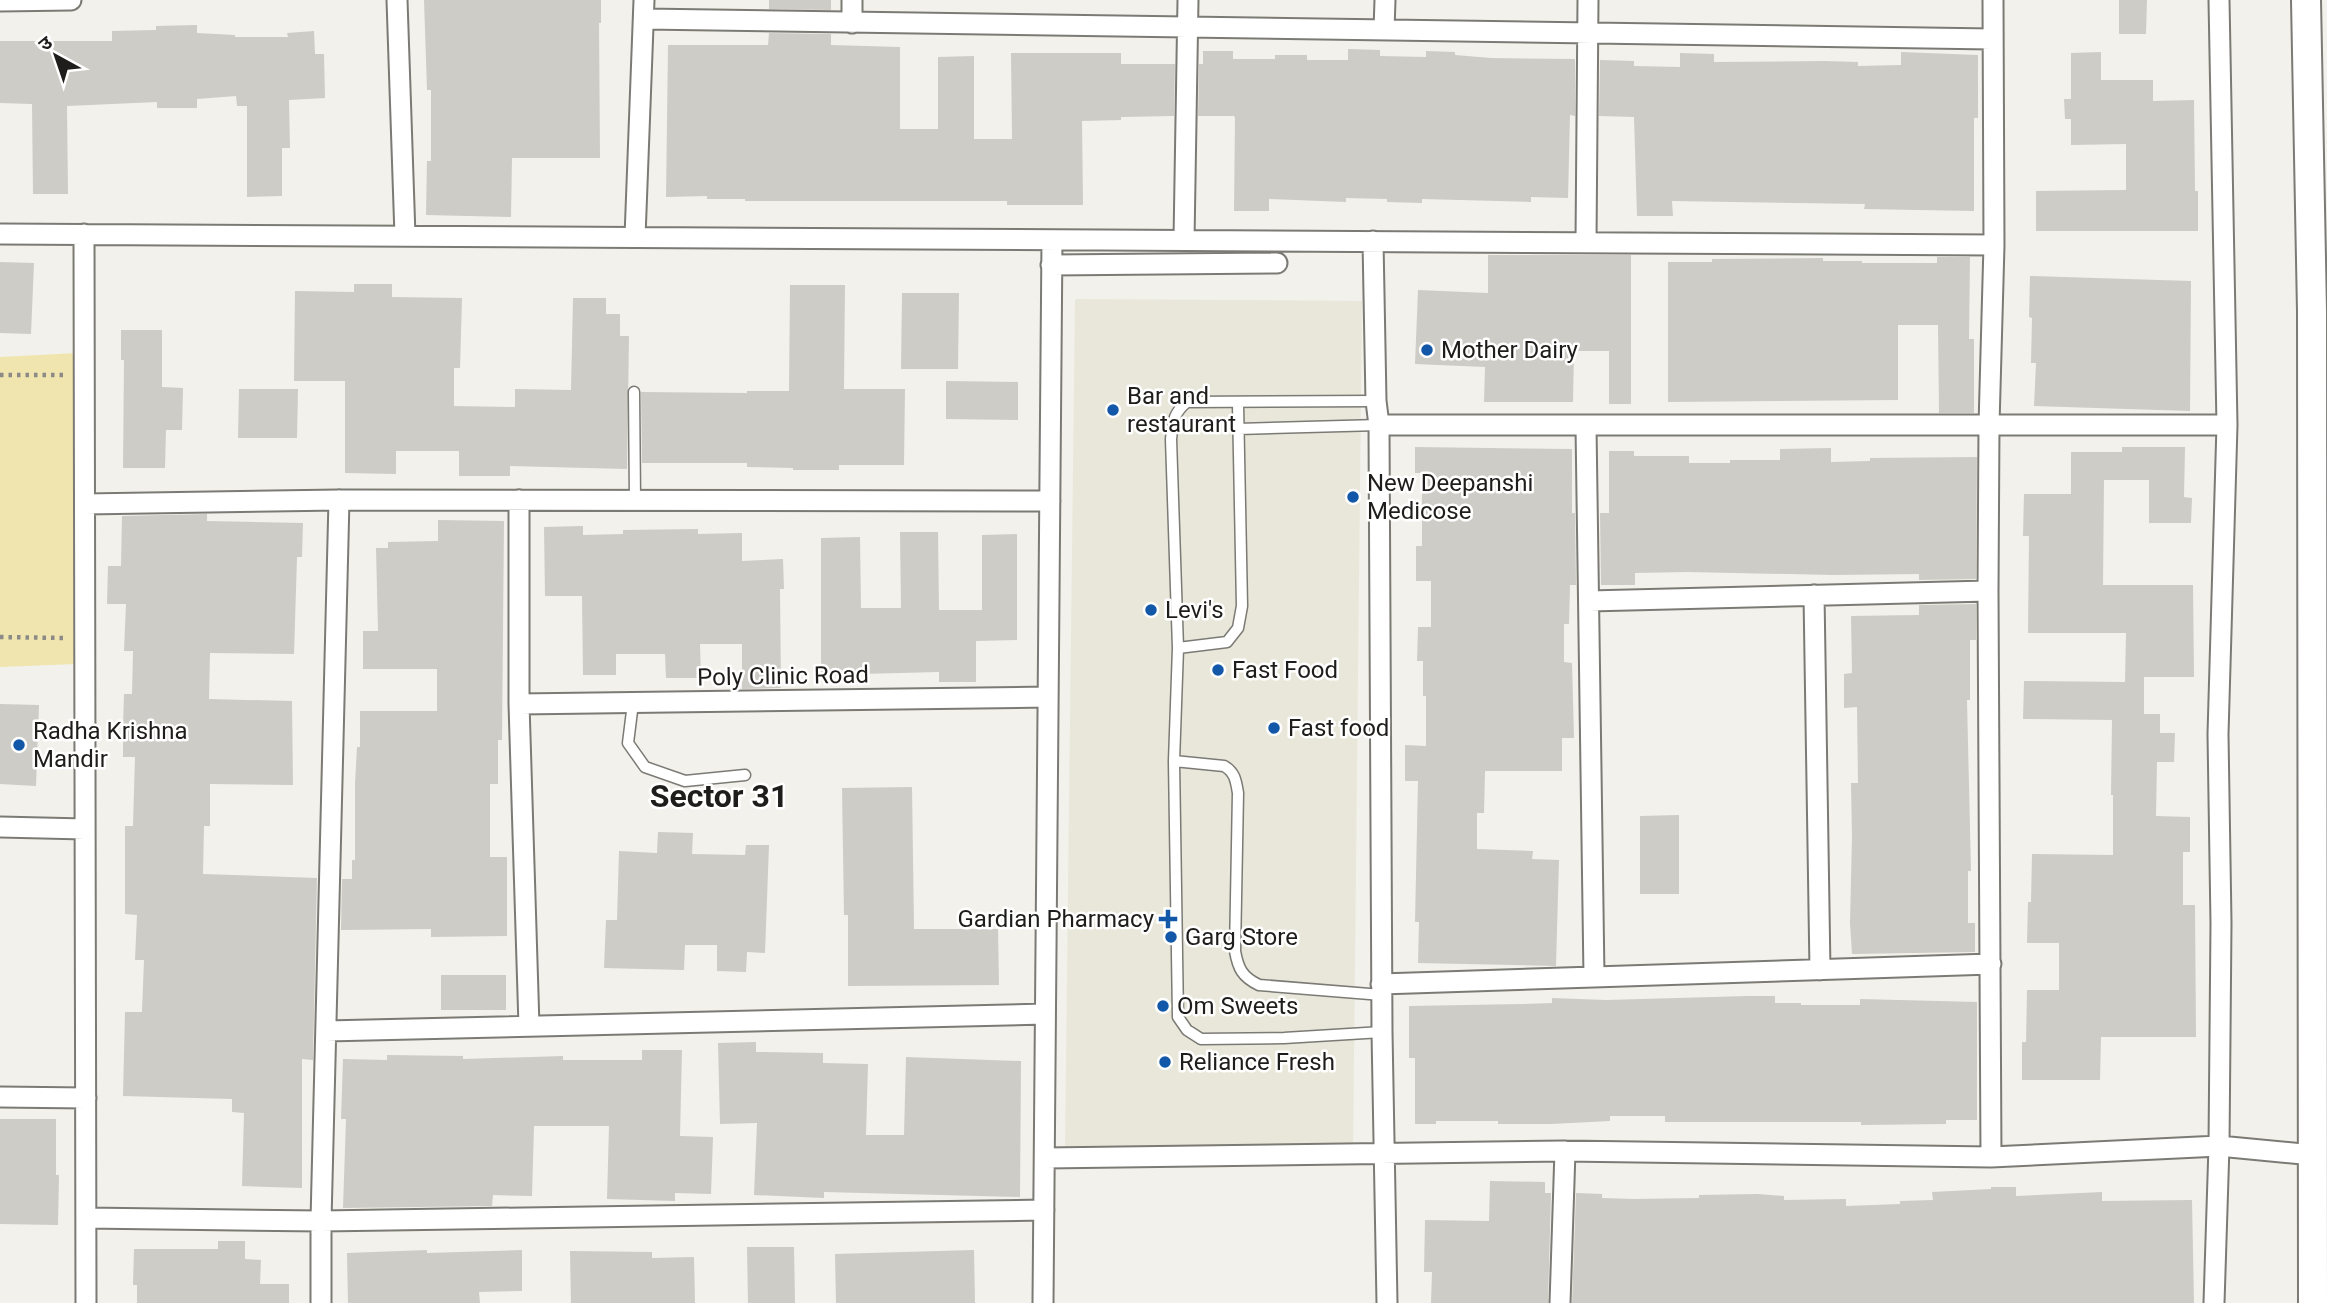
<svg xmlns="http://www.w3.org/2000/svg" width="2327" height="1303" viewBox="0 0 2327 1303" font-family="Roboto,'Noto Sans Devanagari',sans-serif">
	<rect width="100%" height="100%" fill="#f2f1eb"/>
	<path fill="#e9e7d9" d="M1075,299L1362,301L1353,1149L1065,1147Z"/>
	<path fill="#f0e5ae" d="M77,353L75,664L0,667V357Z"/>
	<path fill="#cdccc6" d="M424,0H601V23H599L600,158H512L511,217L426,215L427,161H431V90H427Z
		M769,0H831V10L769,9Z
		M2119,0H2147L2146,34H2119Z
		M197,25V33L235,35V37H288L287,33L314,31L315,54H324L325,98L289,100L290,148H282V196L247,197V106H237L236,96L197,99V108H157V102L67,106L68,194H33L32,104L0,103V41H112V31L156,30V26Z
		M769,33L831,34V45L900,47V129H938V57L974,56V139H1012L1011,53H1121V64H1175L1174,116L1121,117V120L1082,121L1083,205H1007V201H745V199H707V196L666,197L668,45H768Z
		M1348,49L1380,50V56L1426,57V51L1455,52V55L1491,58L1575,59V116L1570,115L1568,198L1531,197V202L1422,199V203L1387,202V199L1346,198V202L1269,199V211H1234L1235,118L1234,116H1198L1199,64H1203V51H1233V59H1275V55H1307V60H1348Z
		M1901,52L1978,55V118H1974V211L1864,209L1865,204L1672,201L1673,216H1637L1634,117L1599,116L1600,60L1634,61V66L1680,67V53L1714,54V62L1825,61L1858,62V66L1901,65Z
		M2101,52V80H2153V101L2194,100L2195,191H2198V231H2036V191L2126,190V144L2071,145V119H2065L2064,99H2071V53Z
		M1488,255H1631V404H1609V351H1574L1573,402H1484L1485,367L1415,364L1418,290L1488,293Z
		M1937,257H1970L1969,339H1974V413H1939L1938,325H1898V400L1668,402V262H1712V259L1823,258V261H1862V263H1937Z
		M0,262L34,263L31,334L0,333Z
		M2030,276L2191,281L2190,411L2034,406L2036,363H2031L2032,318L2029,317Z
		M354,284H392V297L462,298L460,368H454V406L515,407V389L571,390L573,298H606V314H620V336H629L627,469L510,466V476H459V451H396V474L345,473V381H294L295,291L354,292Z
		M790,285H845L844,389H905L904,465H839V470H793V468L747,467V463H642L641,392L747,393V391H789Z
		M902,293H959L958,369H901Z
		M121,330H162V387L183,388L182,430H166L165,468H123L124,360H121Z
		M946,381L1018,382V420L946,419Z
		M239,389H298L297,438H238Z
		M1415,447L1572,449V513H1575L1576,585H1570L1569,624H1564V662L1572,663L1574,738H1562V771H1485L1484,813H1477V849L1533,851L1532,859L1559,860L1556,966L1418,963L1419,922H1415L1418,781H1405V745L1426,746V696H1423V661H1417L1418,627H1431V581H1416V546H1422V473H1415Z
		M2122,447H2185L2184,497L2192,498L2191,523H2149V480H2104L2103,585H2193L2194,677H2144V714H2160V733H2175L2174,762H2157L2156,816L2190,817V852H2183V905H2195L2196,1037H2101L2100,1080H2022V1042H2026L2027,990H2059V943H2027L2028,902H2031L2032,854L2113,855V795H2111L2112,720L2023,719L2024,681L2125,682L2126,633H2028L2029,536H2023L2024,494H2071V452H2122Z
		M1831,448V462L1870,461V458L1977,457L1976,579L1919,580V574L1833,575L1688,572L1635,573V585H1601L1600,513H1609V451H1634V456H1689V463H1730V460H1780V449Z
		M207,514V521L303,523L302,557H297L294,654L210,653L209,699L292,701L293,785L210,784V826H204L203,874L317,878L313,1060L302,1059V1188L242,1186L244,1113L232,1112V1099L123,1096L125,1012H142L144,960H135L137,915L125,914V826H133L135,757H123V728L124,694H132L133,651H124L126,604H107L108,566H121L122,516Z
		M438,520L504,521L502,740H498V784H490V857H507V936L431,937V929L341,930L342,879H352V860H355V784L357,747H360V711H437V669H363V631H378L376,548H388V542L438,541Z
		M583,526V535L623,534V530L698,529V534L742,533V561L783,559L784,589H780L781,688L742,689V644H700L701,678H666L665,654H616V675H583L582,596H545L544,527Z
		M900,532H938L939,610H982V535L1017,534V640L976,641V682H939V672L821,675V538L860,537L861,608H901Z
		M1976,604V640H1970V700H1967L1971,871H1968V923H1975V952L1852,954L1850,923L1852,837L1851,783H1858L1857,707L1844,708V674L1852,673L1851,616L1919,615V605Z
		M0,704L39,705L36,786L0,784Z
		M912,787L914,929H998L999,985L848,986V915H844L842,788Z
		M1679,815V894H1640V816Z
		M658,832L693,833L692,854L745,855L746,845H769L765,953L747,952L746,972L717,971V945H685L684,970L604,968L606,920H617L619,851L657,853Z
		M441,975H506V1010H441Z
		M1748,996H1775V1003H1801V1005H1860V999L1977,1002V1120H1946V1124L1861,1125V1122H1665V1116H1610V1121L1551,1124H1498V1121H1436V1124H1415V1058H1409V1006L1523,1004L1552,1003V998L1606,1000Z
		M756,1042V1052L823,1053V1063L868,1064L866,1135H904L906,1057L1021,1061L1020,1197L824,1192V1198L754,1195L757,1123L720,1124L718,1043Z
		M642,1050H682L680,1136L713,1137L711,1194L675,1193V1201L607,1199L609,1126H534L532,1196L493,1195L492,1206L343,1208L346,1119H341L343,1059L387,1060V1055L463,1056V1059L563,1056V1060H642Z
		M0,1119H56V1175H59L58,1225L0,1224Z
		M1490,1181L1545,1182V1193H1551L1548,1303H1431L1432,1272H1424L1425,1220L1489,1221Z
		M1991,1187H2016V1196L2102,1192V1201L2192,1200L2194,1303H1572L1576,1193L1602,1194V1198L1634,1199L1699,1198V1195L1757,1194L1784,1196V1200L1846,1199V1206L1900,1204V1201L1933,1200L1932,1192L1991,1189Z
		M218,1241H245V1259L261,1260L260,1284H289V1303H137V1285H133L134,1249H218Z
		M747,1247H794L795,1303H748Z
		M427,1250V1253L522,1250V1291L479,1292L480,1303H348L347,1253Z
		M974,1250L975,1303H836L835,1254Z
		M570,1251L652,1252V1258L694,1257L695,1303H571Z"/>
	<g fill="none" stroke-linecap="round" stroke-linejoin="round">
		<defs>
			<path id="lane" d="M634,392L635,500
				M1376,401L1187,402C1173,413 1173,423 1171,439L1178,648L1174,761L1178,1017L1187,1030L1201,1039L1284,1038L1382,1032
				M1238,429L1379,425
				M1178,648L1227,642L1238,628L1242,606L1238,404
				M633,703L628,743L645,767L685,781L745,775
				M1174,761L1224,766C1235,772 1236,781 1238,793L1235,951C1238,968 1242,977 1259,985L1382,995"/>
			<path id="street" d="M397,0L405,236
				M852,0V23
				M0,1L71,0
				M645,19L1992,39
				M1384,30L1385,0
				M0,234L1994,245
				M84,234L86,1303
				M635,237L644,0
				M1184,240L1188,0
				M1373,241L1376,401L1379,425L1382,1032L1387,1303
				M1586,242L1588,0
				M1051,265L1277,263
				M1379,425H2227
				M1586,426L1594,977
				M519,500V704L529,1026
				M85,504L339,500L1050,501
				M1814,595L1820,970
				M1589,601L1988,591
				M519,704L1048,697
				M0,827L85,829
				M1381,984L1991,964
				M326,1031L1045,1014
				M0,1097L86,1098
				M1991,1157L1988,591L1989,425L1994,245L1993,0
				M1045,1158L1565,1151L1991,1157L2219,1146L2313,1155
				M86,1218L321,1221L1044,1210
				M321,1303V1221L339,500
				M1043,1303L1052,240
				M1560,1303L1565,1151
				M2214,1303L2219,1146L2221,923L2218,734L2227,425L2219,0"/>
			<path id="secondary" d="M2306,0L2312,311L2313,1303"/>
		</defs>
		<use href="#lane" stroke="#7b7a75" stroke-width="13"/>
		<use href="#street" stroke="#7b7a75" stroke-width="23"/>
		<use href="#secondary" stroke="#7b7a75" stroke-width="32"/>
		<path stroke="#8b8a86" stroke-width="4.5" stroke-dasharray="3.5 5" stroke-linecap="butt" d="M0,375H66
			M0,637L64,638"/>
		<use href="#lane" stroke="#fff" stroke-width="10"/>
		<use href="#street" stroke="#fff" stroke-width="19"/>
		<use href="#secondary" stroke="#fff" stroke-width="28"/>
	</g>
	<g fill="#1358a8" stroke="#fff" stroke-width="2.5">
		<circle cx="1427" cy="350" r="7"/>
		<circle cx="1113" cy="410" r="7"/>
		<circle cx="1353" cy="497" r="7"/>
		<circle cx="1151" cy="610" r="7"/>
		<circle cx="1218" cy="670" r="7"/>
		<circle cx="1274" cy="728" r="7"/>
		<circle cx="19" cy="745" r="7"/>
		<path d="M1164.5 908.5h7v7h7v7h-7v7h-7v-7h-7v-7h7z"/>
		<circle cx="1171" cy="937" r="7"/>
		<circle cx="1163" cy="1006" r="7"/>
		<circle cx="1165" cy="1062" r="7"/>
	</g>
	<g text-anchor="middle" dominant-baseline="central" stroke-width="5" stroke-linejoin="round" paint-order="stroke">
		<g font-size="24" fill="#1e1d1b" stroke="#fff" text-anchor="start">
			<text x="1441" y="350">Mother Dairy</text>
			<text x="1127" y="396">Bar and<tspan x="1127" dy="28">restaurant</tspan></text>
			<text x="1367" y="483">New Deepanshi<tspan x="1367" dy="28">Medicose</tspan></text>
			<text x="1165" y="610">Levi's</text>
			<text x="1232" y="670">Fast Food</text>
			<text x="1288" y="728">Fast food</text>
			<text x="33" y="731">Radha Krishna<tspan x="33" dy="28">Mandir</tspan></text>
			<text x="1154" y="919" text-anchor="end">Gardian Pharmacy</text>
			<text x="1185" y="937">Garg Store</text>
			<text x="1177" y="1006">Om Sweets</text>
			<text x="1179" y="1062">Reliance Fresh</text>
		</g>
		<g font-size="24" fill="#1e1d1b" stroke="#fff">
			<text transform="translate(783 676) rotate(-1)">Poly Clinic Road</text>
		</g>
		<g font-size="32" font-weight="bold" fill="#1e1d1b" stroke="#fff">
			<text x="719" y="796">Sector 31</text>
		</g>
	</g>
	<g transform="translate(56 56) rotate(320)" stroke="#ffffff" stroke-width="5" paint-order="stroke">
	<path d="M0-5L12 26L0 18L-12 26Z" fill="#1e1d1b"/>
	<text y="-10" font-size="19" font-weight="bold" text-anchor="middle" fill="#1e1d1b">उ</text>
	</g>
</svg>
